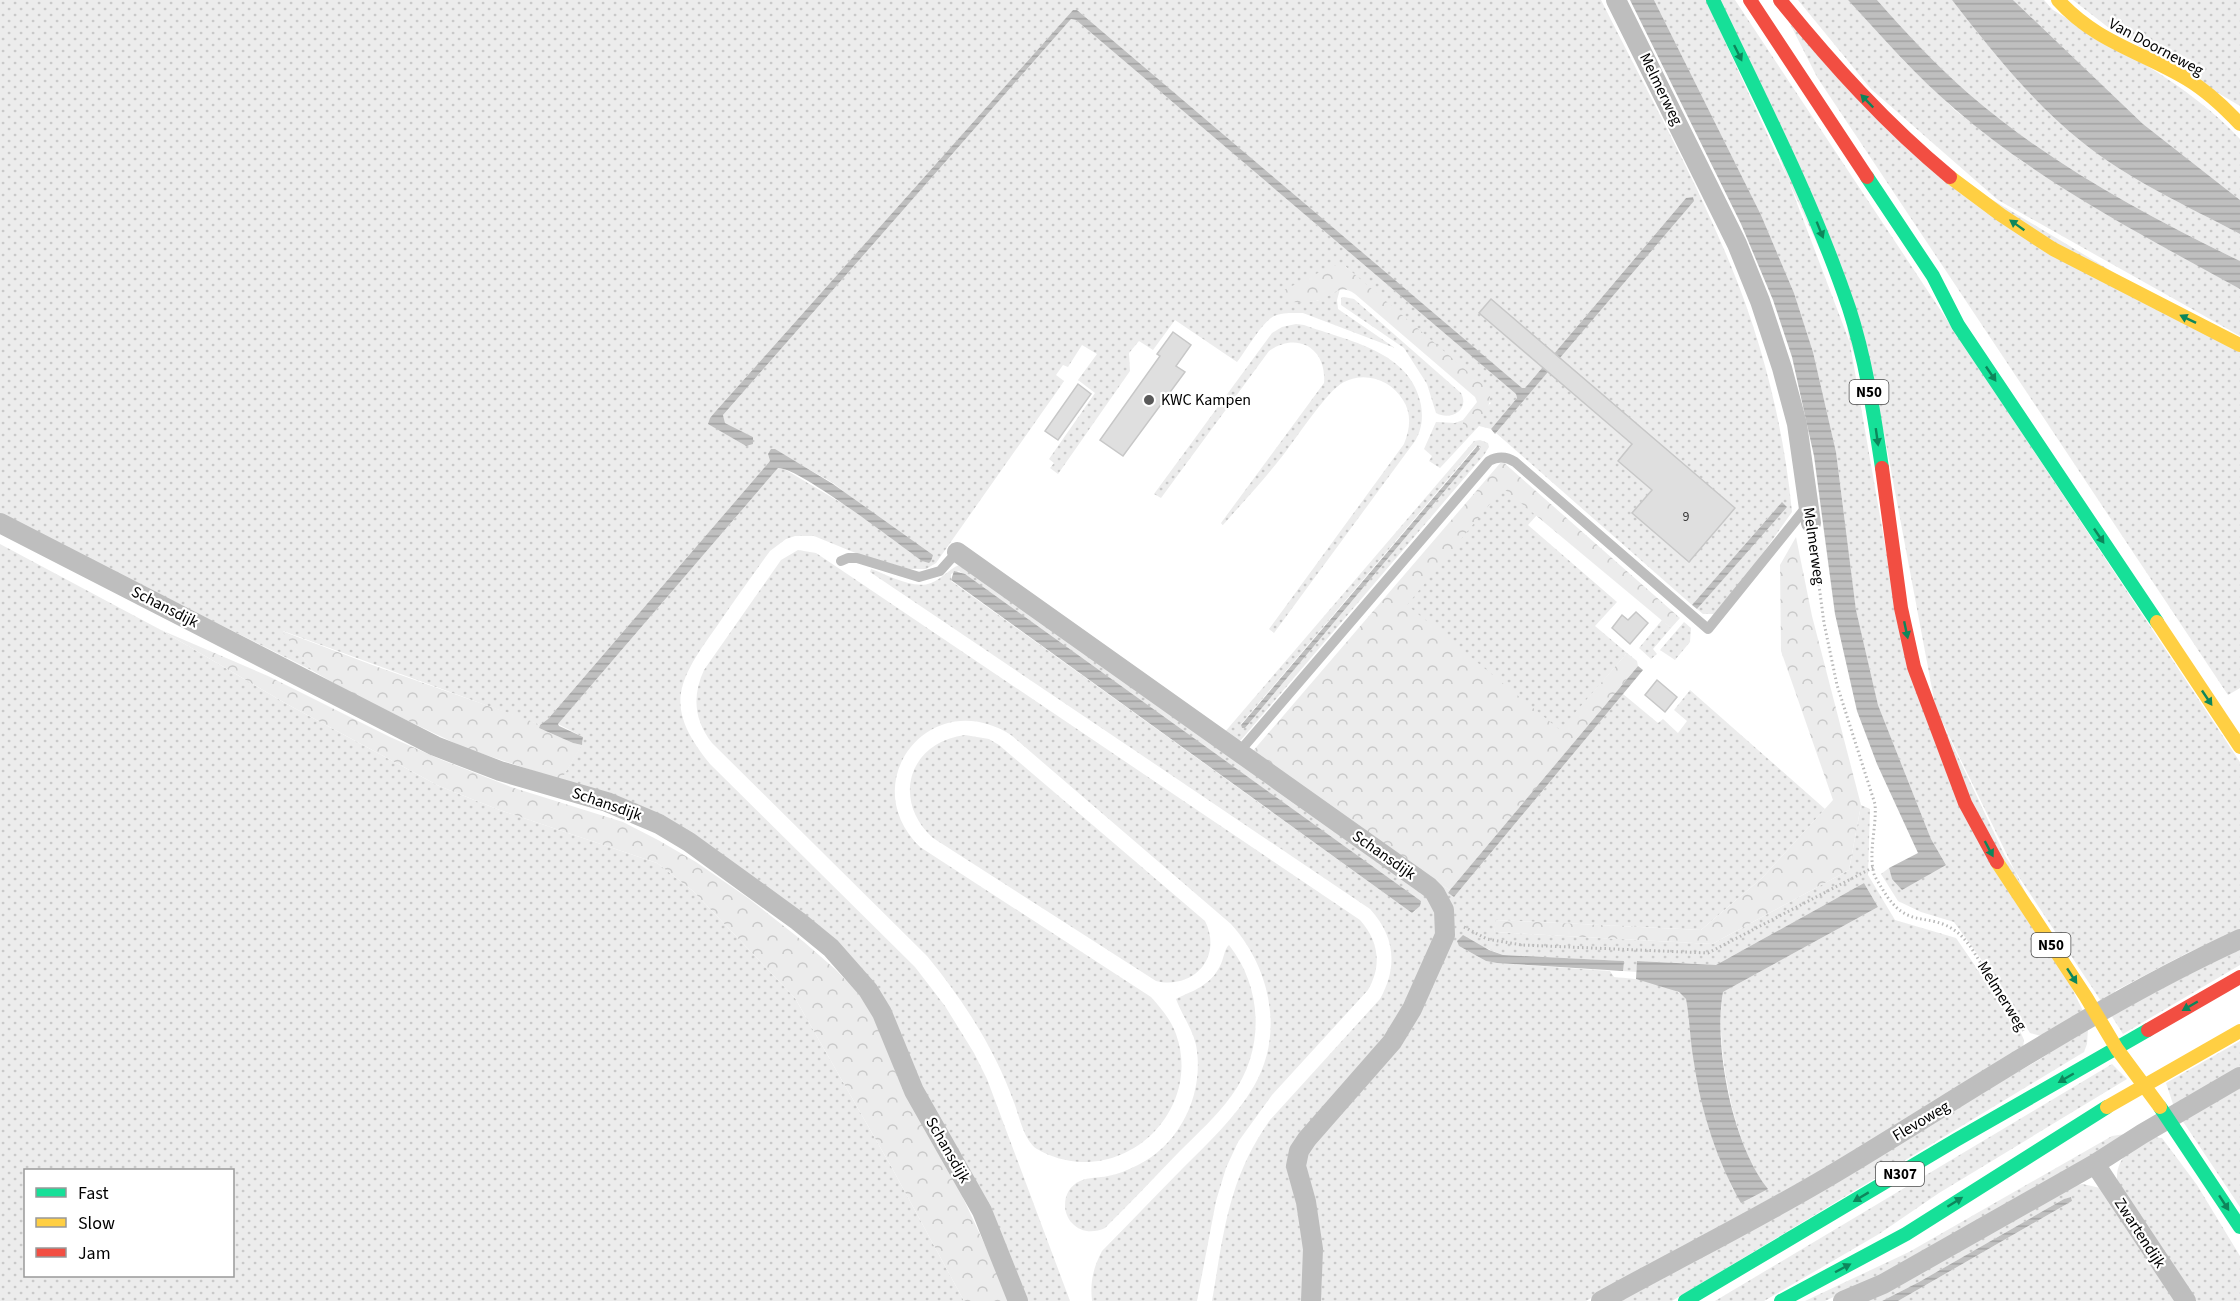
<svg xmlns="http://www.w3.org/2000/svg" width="2240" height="1301" viewBox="0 0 2240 1301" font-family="'Source Sans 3',sans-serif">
	<defs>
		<pattern id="grass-dots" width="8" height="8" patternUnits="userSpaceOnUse" patternTransform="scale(1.5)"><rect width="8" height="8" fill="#ececec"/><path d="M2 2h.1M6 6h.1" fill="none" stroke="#c9c9c9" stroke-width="1.8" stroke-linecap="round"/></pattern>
		<pattern id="forest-crowns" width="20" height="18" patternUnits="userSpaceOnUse" patternTransform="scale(1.5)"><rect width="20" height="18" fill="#ececec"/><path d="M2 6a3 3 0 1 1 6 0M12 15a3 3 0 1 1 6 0" fill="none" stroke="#c9c9c9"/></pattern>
		<pattern id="water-rules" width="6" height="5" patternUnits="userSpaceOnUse" patternTransform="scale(1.5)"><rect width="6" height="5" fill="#bfbfbf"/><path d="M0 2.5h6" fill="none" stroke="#a2a2a2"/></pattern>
	</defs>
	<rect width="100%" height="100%" fill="#fff"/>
	<path fill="url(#grass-dots)" fill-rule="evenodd" d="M0,0H1601C1645,88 1694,175 1731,266C1763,344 1784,428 1792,512L1756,563L1714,614H1703L1697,609L1786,506L1781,503L1692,605L1496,433L1694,198H1686L1525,388H1521L1077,10H1073L715,412L710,418L709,424L746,446L753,437L725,423L723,415L1071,19L1076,20L1516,394L1517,398L1491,429L1479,426L1440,468L1429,461L1432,456L1424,449L1436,422L1455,423L1463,420V427L1491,403L1345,266L1292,302L1317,301L1340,289L1337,300L1338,309L1395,348L1303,313C1294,313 1283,312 1274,316C1261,323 1246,351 1237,362L1175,320L1153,350L1139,341L1129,353L1130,371L1058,474L1050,468L1054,463L1049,459L1095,393L1078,380L1097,354L1082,345L1068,367L1063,365L1056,375L1064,381L1060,387L936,563L926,569H909L858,554L814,536H795L786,539L770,551C752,576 734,601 717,626C677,682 663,706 710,764L915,967L945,1006L974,1053L987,1079L1070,1301H1027L921,1087L889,1010L663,816L610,794L561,780L583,742V737L558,724L778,468L781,467L843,504L852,498L833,483L775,450L768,454L770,461L548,719L540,725L283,631L313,671L0,515Z
		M1654,0H1706L1842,298L1901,637L2083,1011L2041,1036L2030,1033L2005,992L1954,922L1921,912L1898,901L1881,874L1889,868L1892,879L1946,865L1931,839L1878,705L1856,610L1836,452L1813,352L1794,293L1761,215Z
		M1720,0H1735L2240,762V930L2187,953L2115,991V993L2101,1001L2005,856L1936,710L1884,433Z
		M1778,0L1921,157L2240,348V688L2228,695L1817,77Z
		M1798,0H1848L1905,62L1956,111L2020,160L2240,289V336L1998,200L1871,89Z
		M1877,0H1952C1991,50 2032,102 2082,142C2129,180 2187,206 2240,234V261C2145,215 2050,164 1969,94C1936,65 1906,33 1877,0Z
		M2013,0H2044L2053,10C2117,49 2189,84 2240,139V200L2143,124Z
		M2073,0H2240V106L2109,28Z
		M1344,297L1354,299L1461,393C1470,410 1451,421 1436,413L1427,384L1404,348L1341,305V298Z
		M1296,324L1304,325C1348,341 1411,351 1421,405C1423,419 1422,429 1415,441L1274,633L1269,629L1404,444C1410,429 1412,414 1403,400C1391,380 1365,371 1344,382C1327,390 1294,442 1280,459C1262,482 1242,503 1223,525L1221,523L1324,383C1327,348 1297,331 1269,351L1161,498L1154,494L1272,333L1282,327Z
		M1480,440L1488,443L1489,447L1484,455L1241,740L1237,741L1224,733L1474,441ZM1476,446L1480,447V449L1245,728H1242L1241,724Z
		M1503,487L1537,515L1528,525L1617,602L1595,626L1627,653L1560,731L1406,605Z
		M0,544L161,630L285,703L439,786L497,809L657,863L693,891L795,998L892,1168L964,1301H0ZM26,1170H232V1276H26Z
		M798,550L816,553L868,588L1360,920C1379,941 1382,966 1368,990L1272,1095L1238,1142L1226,1168L1216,1201L1197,1301H1092C1090,1282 1093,1268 1102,1251C1129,1224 1155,1196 1182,1169C1208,1143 1236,1117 1254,1086C1285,1033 1270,967 1231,924L1011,735C932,684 853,781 920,847L1151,997C1161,1008 1171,1020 1176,1034C1199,1098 1147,1164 1081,1162C1066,1161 1050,1157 1037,1149C1024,1140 1020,1119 1015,1105C995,1049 964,1001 927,956L712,743C694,720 692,696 704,670L781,560Z
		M959,565L1423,892L1434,905L1437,934L1393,1026L1301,1134L1298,1204L1305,1250L1303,1301H1212C1224,1232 1228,1179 1270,1120L1380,999C1398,967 1395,936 1370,909L870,572L871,569C888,575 914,590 931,583C942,579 949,569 959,565ZM959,571L1421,901L1415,911L1412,913L951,581V574Z
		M1662,620L1671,628L1653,649L1657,654L1651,659L1639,648Z
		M1684,622L1691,628L1690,642L1675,660L1660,650Z
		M1690,690L1825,809L1763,877L1701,930L1497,920L1494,932L1712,944L1849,870L1861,805L1870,809L1868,875L1895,920L1956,938L2020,1031L2024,1040L2023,1048L1897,1128L1586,1301H1319C1331,1252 1302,1203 1307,1154L1453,937C1457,911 1448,901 1434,881L1450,890L1448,893L1454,897L1623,694L1658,723L1663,719L1678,733L1687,721L1674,710ZM1864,883L1878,907L1723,992C1714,1045 1734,1147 1767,1189L1733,1190L1712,1137L1686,999C1670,981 1637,979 1614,977L1610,971L1497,963L1486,961L1459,946L1478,945L1503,955L1623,961V971L1636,972L1638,961L1716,965Z
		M965,735L989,739L999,745L1205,921C1223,957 1194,990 1156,981L933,838C891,800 909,742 965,735Z
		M1229,945C1263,988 1265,1050 1232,1095C1217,1116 1197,1134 1179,1152C1154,1178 1130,1203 1105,1228C1094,1233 1081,1233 1072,1223C1060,1210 1064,1188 1080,1181C1089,1177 1099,1178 1108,1176C1118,1174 1128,1170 1138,1165C1181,1144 1205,1092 1196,1045C1192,1028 1182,1015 1176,999C1194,990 1210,986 1220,966C1224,959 1224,949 1229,945Z
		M2240,948V965L2123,1034L2111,1015Z
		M2088,1029L2087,1044L2084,1052L1672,1301H1615L2037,1061Z
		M2240,1041V1068L2174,1107L2166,1083Z
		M2112,1064L2127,1079L1939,1193L1879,1234L1764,1301H1715Z
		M2240,1085V1207L2182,1120Z
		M2125,1134L2087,1159L1876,1277L1825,1301H1805L1909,1252L2112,1136Z
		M2150,1137L2162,1138L2197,1185L2240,1256V1301H2195L2117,1180C2116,1156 2133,1149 2150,1137Z
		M2083,1184L2100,1188L2177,1301H1898L2072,1201L2071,1197L2064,1199L1919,1282L1882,1301H1859L2076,1185Z"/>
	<path fill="url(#forest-crowns)" d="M1332,266H1345L1488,389C1496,406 1479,417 1468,429L1465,430L1463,427V420L1477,402L1475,397L1355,294C1337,282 1333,298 1316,301C1308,303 1300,302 1292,302L1282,291Z
		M1502,461L1680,618L1671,628L1503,488L1407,605L1560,730L1627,653L1637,661L1638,666L1450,890L1434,881L1253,751Z
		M1796,537L1812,616L1861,805L1849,870L1712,944L1494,932L1496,920L1701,930L1763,877L1833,800L1781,651L1780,565Z
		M161,630L268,676L390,737L442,760L511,787L623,822L658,840L696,862L748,898L804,942L835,969L862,997L882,1033L897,1076L950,1170L1011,1301H964L892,1168L795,998L693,891L657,863L497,809L439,786L285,703Z
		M282,631L375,666L526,719L540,725L539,728L573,743L582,745L561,780L465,748L358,697L313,671Z"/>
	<path fill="url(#water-rules)" d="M1630,0H1654L1761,215L1794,293L1813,352L1836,452L1856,610L1878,705L1931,839L1946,865L1902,890L1892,879L1889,868L1918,853L1877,764L1857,711L1835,614L1814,456L1792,357L1773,300L1741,224Z
		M1848,0H1877C1906,33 1936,65 1969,94C2050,164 2145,215 2240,261V289C2142,235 2041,183 1956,110C1917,77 1883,38 1848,0Z
		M1952,0H2013L2143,124L2240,200V234C2187,206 2129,180 2082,142C2032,102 1991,50 1952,0Z
		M1073,10H1077L1522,388H1525L1686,198L1693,197L1694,201L1495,434L1491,429L1517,398L1516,394L1076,20L1071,19L723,415L725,423L753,437V444L746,446L708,424L710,418L715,412Z
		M1478,445L1480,449L1245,728H1242L1241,725Z
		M771,449H775L833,484L933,555L931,561L929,563L922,561C900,545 797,466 778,468L558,724L559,726L583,737L582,745L573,743L539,728L540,725L548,719L770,461L768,454Z
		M1782,502L1787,507L1697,609L1692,605Z
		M954,571L965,574L1421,901L1420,906L1412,913L951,580Z
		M1638,666L1643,670L1454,897L1448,893L1450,890Z
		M1864,883L1878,907L1723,992C1713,1046 1733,1146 1768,1189L1741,1203C1717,1161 1701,1111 1694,1063C1690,1042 1690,1020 1686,999L1679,992L1636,979L1637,961L1716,965Z
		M1463,935L1489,950L1503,955L1624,961L1623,971L1497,963L1486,961L1459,946L1457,941Z
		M2071,1197L2072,1201L1898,1301H1882L1919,1282L2064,1199Z"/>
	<path fill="#dfdfdf" stroke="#c7c7c7" stroke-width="1.5" d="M1491,299L1735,508L1689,562L1632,513L1652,490L1618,461L1632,444L1479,313Z
		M1173,332L1191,345L1176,366L1185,372L1123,456L1100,440L1160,356L1157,354Z
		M1078,384L1091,394L1058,440L1045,431Z
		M1636,612L1648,623L1630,644L1612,628L1622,615L1628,620Z
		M1657,680L1677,697L1665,712L1645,695Z"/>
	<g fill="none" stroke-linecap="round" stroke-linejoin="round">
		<path stroke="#b9b9b9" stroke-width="3" stroke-dasharray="1.5 3" stroke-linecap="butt" d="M1813,540L1824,623L1837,685L1875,804C1877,826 1868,852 1874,874C1876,879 1880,885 1883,890C1908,932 1928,910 1957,932C1962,936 1966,941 1970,946L2025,1033
			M1464,927L1487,939L1522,945L1708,953L1874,867"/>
		<path stroke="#bebebe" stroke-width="10" d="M841,561L848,558H857L919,577L940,571L957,552
			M1239,752L1489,461C1498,456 1506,456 1515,462L1708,629L1808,505"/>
		<path stroke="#bebebe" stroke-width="20" d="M1616,0L1737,244L1760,301L1782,368L1797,424L1811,523
			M0,523L435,746L500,771L607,802L659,824L689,842L798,921L831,948L868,990L882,1013L914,1091L982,1211L1018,1301
			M957,552L1429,887L1435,893L1444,910L1445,935L1412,1009L1392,1042L1307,1139L1299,1151L1296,1166L1306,1202L1313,1249L1311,1301
			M2095,1164L2186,1301
			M1601,1301C1682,1256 1764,1216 1843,1168C1974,1089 2101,1003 2240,939
			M1843,1301L1883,1284L2095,1164L2142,1134L2240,1077"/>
		<path stroke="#16e098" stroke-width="14" d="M1713,0C1761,101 1813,201 1849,308C1866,360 1874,415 1882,468
			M1867,177L1933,276L1958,325L2157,622
			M2160,1107L2240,1227
			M1685,1301L1956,1140L2148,1030
			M1781,1301L1906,1234L2107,1107"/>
		<path stroke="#ffcf43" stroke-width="14" d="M2058,0C2096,42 2140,51 2187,79C2207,91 2224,107 2240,124
			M1950,177L2001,215L2053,249L2240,345
			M2157,622L2240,747
			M1997,862L2086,997L2117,1049L2160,1107
			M2107,1107L2240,1031"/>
		<path stroke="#f24e42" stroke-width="14" d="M1750,0L1867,177
			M1780,0C1832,64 1886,124 1950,177
			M1882,468L1901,608L1914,667L1965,803L1997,862
			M2148,1030L2240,977"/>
	</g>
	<defs><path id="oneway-solid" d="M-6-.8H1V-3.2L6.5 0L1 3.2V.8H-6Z" transform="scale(1.5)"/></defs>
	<g fill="#0d865b">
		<use href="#oneway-solid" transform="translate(1738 53) rotate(64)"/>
		<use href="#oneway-solid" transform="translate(1867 101) rotate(-134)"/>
		<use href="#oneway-solid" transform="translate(2017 225) rotate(-145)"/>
		<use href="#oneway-solid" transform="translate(1820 230) rotate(68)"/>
		<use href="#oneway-solid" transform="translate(2188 319) rotate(-154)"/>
		<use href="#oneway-solid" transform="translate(1991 374) rotate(56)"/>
		<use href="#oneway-solid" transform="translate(1877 437) rotate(82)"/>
		<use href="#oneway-solid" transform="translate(2099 536) rotate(56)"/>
		<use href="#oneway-solid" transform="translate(1906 630) rotate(78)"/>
		<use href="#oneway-solid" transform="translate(2207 698) rotate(56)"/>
		<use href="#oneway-solid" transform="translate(1989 849) rotate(62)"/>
		<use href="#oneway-solid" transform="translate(2072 976) rotate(57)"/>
		<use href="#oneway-solid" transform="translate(2190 1006) rotate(150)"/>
		<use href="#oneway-solid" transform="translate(2066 1078) rotate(150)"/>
		<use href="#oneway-solid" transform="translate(1861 1197) rotate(149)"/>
		<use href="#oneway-solid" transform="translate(1955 1202) rotate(-32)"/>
		<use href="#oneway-solid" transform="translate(2224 1203) rotate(57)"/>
		<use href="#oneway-solid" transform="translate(1843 1268) rotate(-28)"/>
	</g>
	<circle fill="#595959" stroke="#fff" stroke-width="2" cx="1149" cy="400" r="6"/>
	<g text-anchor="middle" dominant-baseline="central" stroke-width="4.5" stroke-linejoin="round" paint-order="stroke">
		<g font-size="14" fill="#383838">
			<text x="1686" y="517">9</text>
		</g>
		<g fill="#fff" stroke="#4c4c4c" stroke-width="1.5">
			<rect x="1849.5" y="380" width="39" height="24" rx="4.5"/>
			<rect x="2031.5" y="933" width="39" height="24" rx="4.5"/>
			<rect x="1876" y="1162" width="48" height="24" rx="4.5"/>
		</g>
		<g font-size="15" font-weight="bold" fill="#000">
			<text x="1869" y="392">N50</text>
			<text x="2051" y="945">N50</text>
			<text x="1900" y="1174">N307</text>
		</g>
		<g font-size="16" fill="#000" stroke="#fff">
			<text transform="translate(2156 47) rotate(28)">Van Doorneweg</text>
			<text transform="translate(1661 89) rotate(64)">Melmerweg</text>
			<text transform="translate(1814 546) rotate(82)">Melmerweg</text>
			<text transform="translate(165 607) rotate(27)">Schansdijk</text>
			<text transform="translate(607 804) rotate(19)">Schansdijk</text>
			<text transform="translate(1384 855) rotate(35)">Schansdijk</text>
			<text transform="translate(2002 996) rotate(58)">Melmerweg</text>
			<text transform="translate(1921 1121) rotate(-31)">Flevoweg</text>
			<text transform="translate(948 1150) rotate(60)">Schansdijk</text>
			<text transform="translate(2140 1233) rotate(57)">Zwartendijk</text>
		</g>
		<g font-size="16" fill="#000" stroke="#fff" text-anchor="start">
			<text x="1161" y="400">KWC Kampen</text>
		</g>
	</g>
	<rect x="24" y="1169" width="210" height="108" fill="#ffffff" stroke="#999999" stroke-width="1.5"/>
	<rect x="36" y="1188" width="30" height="9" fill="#16e098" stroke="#999999" stroke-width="1.5"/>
	<text x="78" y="1199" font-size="18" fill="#000000">Fast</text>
	<rect x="36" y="1218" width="30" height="9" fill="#ffcf43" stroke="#999999" stroke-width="1.5"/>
	<text x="78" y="1229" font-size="18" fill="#000000">Slow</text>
	<rect x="36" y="1248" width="30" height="9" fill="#f24e42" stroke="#999999" stroke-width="1.5"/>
	<text x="78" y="1259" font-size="18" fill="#000000">Jam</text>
</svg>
